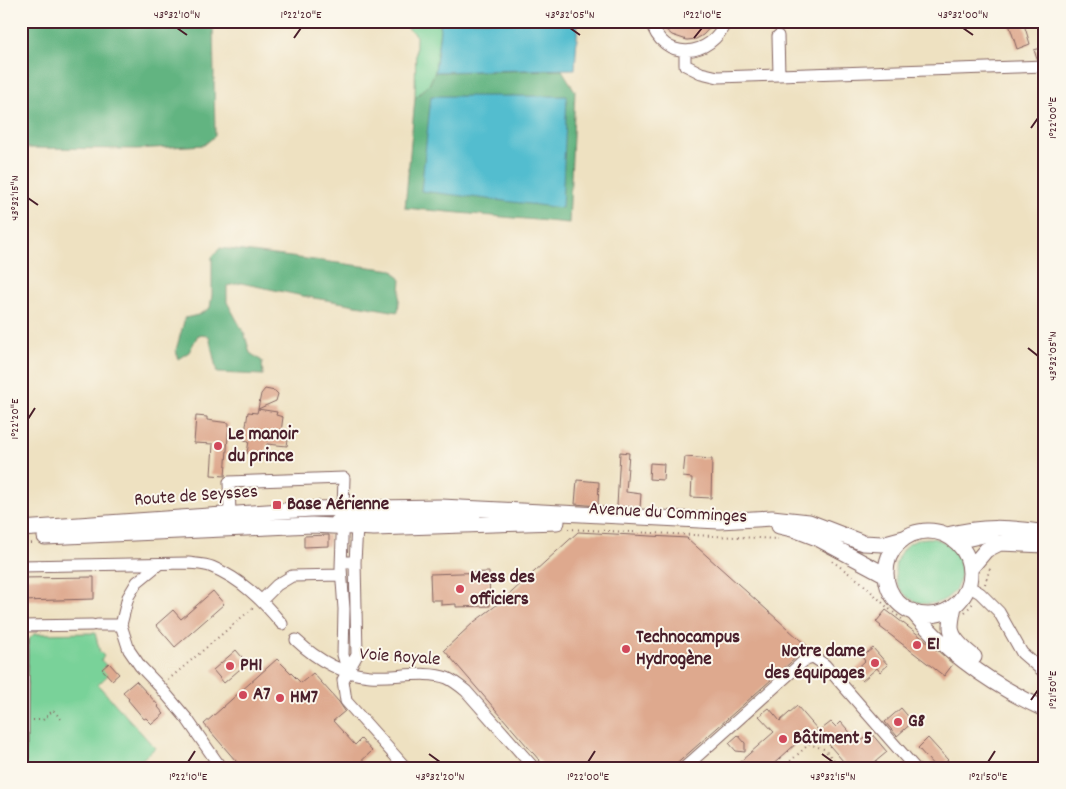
<svg xmlns="http://www.w3.org/2000/svg" width="1066" height="789" viewBox="0 0 1066 789" font-family="Dekko,sans-serif">
	<rect width="100%" height="100%" fill="#fbf7ec"/>
	<filter id="ink" filterUnits="userSpaceOnUse"><feTurbulence type="fractalNoise" baseFrequency=".02" numOctaves="2"/><feDisplacementMap in="SourceGraphic" scale="10" xChannelSelector="R" yChannelSelector="G"/><feConvolveMatrix kernelMatrix="1 2 1 2 8 2 1 2 1" color-interpolation-filters="sRGB"/></filter>
	<filter id="wash" filterUnits="userSpaceOnUse"><feTurbulence type="fractalNoise" baseFrequency=".0096" numOctaves="4" result="noise"/><feDisplacementMap in="SourceGraphic" scale="20" xChannelSelector="R" yChannelSelector="G"/><feGaussianBlur stdDeviation="1.12" result="paint"/><feColorMatrix in="noise" values="0 0 0 0 0 0 0 0 0 0 0 0 0 0 0 0 0 1.4 0 .05"/><feComposite in="paint" operator="in"/></filter>
	<g filter="url(#wash)">
		<rect width="100%" height="100%" fill="#eee1c1"/>
		<path fill="#79d299" stroke="#627862" d="M399,21H441L435,72L429,85L415,98L416,36L407,27L395,23Z
			M895 571a33 33 0 1 1 66 0a33 33 0 1 1-66 0Z
			M95,633L100,652L104,656L101,660L106,665L103,669L108,675L98,685L155,748L140,761L146,768H25L28,640L34,634Z"/>
		<path fill="#62b481" stroke="#566a56" d="M21,21H213L215,136L204,145L137,149L21,148Z
			M562,70L575,91L569,223L405,208L415,98L429,85L435,72Z
			M220,248L393,270L401,280L398,312L308,297L241,283L227,286V302L245,335L250,353L262,361L263,375L217,373L209,336L198,335L189,352L178,359L176,350L185,318L198,315L210,308L212,295V257Z"/>
		<path fill="#53bdcf" stroke="#4e6e7d" d="M441,21H578L575,69L435,72Z
			M431,96H567L562,208L421,191Z"/>
		<g id="blocks">
			<path fill="#dea98e" d="M659,21H716L703,35L696,39L687,40L672,35L666,30Z
				M1008,21H1023L1030,44L1017,49Z
				M1045,47V58L1037,59L1034,50Z
				M265,389L275,391L278,394L276,401L258,409L261,394Z
				M258,409L277,412L276,415L283,417L281,432L289,433L287,446L267,444L265,456L247,453L249,441L244,440L248,412L257,413Z
				M196,416L207,417V420L229,423L225,476L211,475L213,444L194,443Z
				M620,452L629,453L626,492L641,494L640,508L617,506Z
				M685,457L712,459L711,498L691,497L692,478L683,477Z
				M650,463L664,464L663,480L649,479Z
				M577,480L599,482L598,506L575,504Z
				M578,532L687,538L808,647L672,768H546L444,650L474,622L502,601Z
				M329,535V546L304,547V536Z
				M489,572L490,606L456,607V604L441,605V600H431L430,574Z
				M94,577V599L21,601V578Z
				M213,591L224,604L175,647L156,625L173,610L181,619Z
				M886,610L929,643L953,664L944,676L880,627L881,626L876,622Z
				M873,648L888,665L880,672L877,668L862,681L854,671L865,661L862,657Z
				M236,650L247,663L224,683L213,670Z
				M277,659L301,683L313,673L339,702L345,711L333,721L355,745L361,739L372,751L354,768H242L204,724Z
				M109,663L119,674L112,680L102,669Z
				M136,681L159,706L158,707L164,714L152,724L146,718L144,719L128,700L129,699L123,692Z
				M797,706L818,730L811,736L808,733L769,768H733L774,732L759,716L769,708L780,721Z
				M901,708L913,722L897,736L885,722Z
				M831,722L836,727L841,722L859,743L871,733L887,752L875,762L880,768H849L818,732Z
				M738,735L745,743V752L736,751L729,743Z
				M928,738L948,760L940,768H936L918,748Z"/>
		</g>
	</g>
	<g filter="url(#ink)">
		<use href="#blocks" fill-opacity="0" stroke="#836360" stroke-width="1"/>
		<g fill="none" stroke-linecap="round" stroke-linejoin="round">
			<defs>
				<path id="minor" d="M651,21C662,63 712,58 726,21
					M778,36L779,75
					M685,51V65L701,73L718,77L1045,66
					M230,515L229,482L344,478L341,568L344,609L343,655L348,672
					M336,521L475,515
					M354,522L357,527L355,562
					M956,542L966,541L993,535
					M342,562H355L357,655L343,680L346,701L406,768
					M159,564L137,582L128,597L121,625L129,650L140,666L160,687L187,719L221,768
					M21,566L188,563C196,564 205,564 212,567C241,579 262,600 282,624
					M968,586L980,593L999,612L1022,653L1045,673
					M262,600L277,585L292,576L341,575
					M97,625H121
					M21,626L92,625
					M21,634L23,640V768
					M296,640C316,659 342,674 370,676C392,678 428,670 447,678C454,681 460,686 466,691L534,768
					M684,768L806,659L813,657L825,665L915,768"/>
				<path id="major" d="M779,526L796,530L817,538L886,575
					M21,529L311,509L441,507L719,521L772,518L809,522L863,543L882,544L904,538
					M886 573a42 42 0 1 1 84 0a42 42 0 1 1-84 0Z
					M947,535C983,526 1008,527 1045,533
					M45,537L312,525L374,528L557,522
					M970,569L986,550L1000,543L1045,545
					M954,606C953,612 951,620 951,627C951,638 965,650 974,657
					M912,611C947,653 994,686 1044,709"/>
			</defs>
			<use href="#minor" stroke="#836360" stroke-width="13"/>
			<use href="#major" stroke="#836360" stroke-width="17"/>
			<path stroke="#836360" stroke-width="2" stroke-dasharray="1 4" stroke-linecap="butt" d="M568,529L778,539
				M21,544L34,543
				M832,561L861,582L888,608L903,620
				M985,584L991,565
				M965,612L975,601
				M168,680L254,607
				M33,720H43L53,710L62,720
				M783,768L809,744L824,749L841,768"/>
			<use href="#minor" stroke="#fff" stroke-width="11"/>
			<use href="#major" stroke="#fff" stroke-width="15"/>
		</g>
	</g>
	<path fill="none" stroke="#4a1f2b" stroke-width="2" d="M177,28L187,35M570,28L580,35M963,28L973,35M294,38L301,28M694,38L702,28M1031,128L1038,118M28,198L38,205M1028,348L1038,356M28,419L35,408M1031,700L1038,690M429,754L440,762M822,754L833,762M188,762L195,751M588,762L595,751M988,762L995,751"/>
	<g fill="#d1495b" stroke="#fbf7ec" stroke-width="2">
		<circle cx="218" cy="446" r="5"/>
		<rect x="272" y="500" width="10" height="10" rx="2.5"/>
		<circle cx="460" cy="589" r="5"/>
		<circle cx="917" cy="645" r="5"/>
		<circle cx="626" cy="649" r="5"/>
		<circle cx="875" cy="663" r="5"/>
		<circle cx="230" cy="666" r="5"/>
		<circle cx="243" cy="695" r="5"/>
		<circle cx="280" cy="698" r="5"/>
		<circle cx="898" cy="722" r="5"/>
		<circle cx="783" cy="739" r="5"/>
	</g>
	<g text-anchor="middle" dominant-baseline="central" stroke-width="4" stroke-linejoin="round" paint-order="stroke">
		<g font-size="19" font-weight="bold" fill="#4a1f2b" stroke="#fbf7ec" text-anchor="start">
			<text x="228" y="435">Le manoir<tspan x="228" dy="22">du prince</tspan></text>
			<text x="287" y="505">Base Aérienne</text>
			<text x="470" y="578">Mess des<tspan x="470" dy="22">officiers</tspan></text>
			<text x="636" y="638">Technocampus<tspan x="636" dy="22">Hydrogène</tspan></text>
			<text x="927" y="645">E1</text>
			<text x="865" y="652" text-anchor="end">Notre dame<tspan x="865" dy="22">des équipages</tspan></text>
			<text x="240" y="666">PH1</text>
			<text x="253" y="695">A7</text>
			<text x="290" y="698">HM7</text>
			<text x="908" y="722">G8</text>
			<text x="793" y="739">Bâtiment 5</text>
		</g>
		<g font-size="19" fill="#4a1f2b" stroke="#fbf7ec">
			<text transform="translate(196 497) rotate(-4)">Route de Seysses</text>
			<text transform="translate(668 514) rotate(3)">Avenue du Comminges</text>
			<text transform="translate(400 658) rotate(4)">Voie Royale</text>
		</g>
	</g>
	<rect width="1066" height="789" fill="none" stroke="#fbf7ec" stroke-width="55"/>
	<rect x="28" y="28" width="1010" height="734" fill="none" stroke="#4a1f2b" stroke-width="2"/>
	<g font-size="12" text-anchor="middle" fill="#4a1f2b">
		<text x="177" y="18">43°32'10"N</text>
		<text x="301" y="18">1°22'20"E</text>
		<text x="570" y="18">43°32'05"N</text>
		<text x="702" y="18">1°22'10"E</text>
		<text x="963" y="18">43°32'00"N</text>
		<text transform="translate(1052 118) rotate(-90)" y="4">1°22'00"E</text>
		<text transform="translate(14 198) rotate(-90)" y="4">43°32'15"N</text>
		<text transform="translate(1052 356) rotate(-90)" y="4">43°32'05"N</text>
		<text transform="translate(14 419) rotate(-90)" y="4">1°22'20"E</text>
		<text transform="translate(1052 690) rotate(-90)" y="4">1°21'50"E</text>
		<text x="188" y="780">1°22'10"E</text>
		<text x="440" y="780">43°32'20"N</text>
		<text x="588" y="780">1°22'00"E</text>
		<text x="833" y="780">43°32'15"N</text>
		<text x="988" y="780">1°21'50"E</text>
	</g>
</svg>
